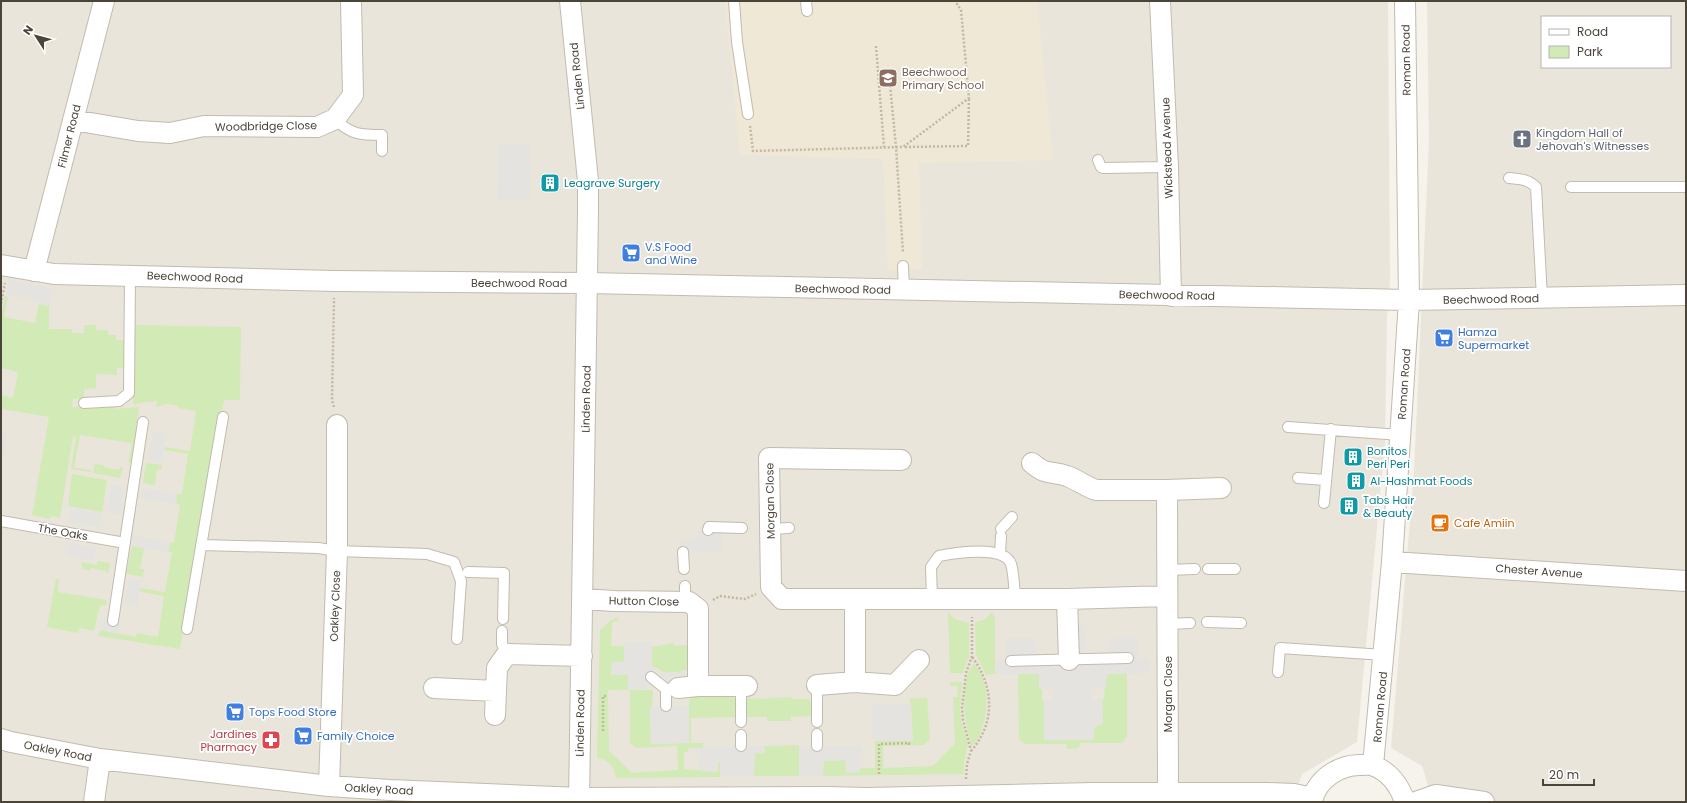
<svg xmlns="http://www.w3.org/2000/svg" width="1687" height="803" viewBox="0 0 1687 803" font-family="Poppins,sans-serif">
	<rect width="100%" height="100%" fill="#f6f3ec"/>
	<path fill="#eae5da" fill-rule="evenodd" d="M1,1H1388L1390,282L1387,319L1385,442L1357,742L1302,774L1292,802H1Z
		M1427,1H1686V802H1433L1422,766L1391,748L1414,472L1429,141ZM1542,17H1670V67H1542Z"/>
	<path fill="#efe8d6" d="M725,1H1037L1053,160L919,163L922,269L888,270L883,159L740,155Z"/>
	<path fill="#d2eab5" d="M5,296L8,297L4,317L35,323L39,304L48,306L49,304V329H72V333H84V325H96V330H108V335H116V340H125L124,368H117V375L96,374V388L84,389V399H73L72,407L115,405V409L139,407L131,463H128L132,443L80,435L74,468L91,470L90,472L71,469L76,437L73,436L60,518L51,516L49,519L32,515L49,417L1,409V395L13,398L18,372L1,368V318Z
		M134,325L241,327L240,400H224L180,649L99,636L100,630L136,637L137,633L158,637L164,596L140,592L141,588L165,592L172,552H168L170,542L174,543L180,505L176,504L177,494H182L188,454L164,450L165,447L190,451L196,411L178,408V406L167,404L156,407L157,401L133,404Z
		M146,463L162,465L161,470L157,469L155,485L143,483Z
		M95,464L104,465V467L119,470L120,467L123,468L120,478L93,473Z
		M72,474L107,480L102,512L68,506Z
		M132,546L144,548L140,569H144L143,577L126,574Z
		M98,561L110,563L108,574L106,573V571L91,568L90,570L82,569V562L97,565Z
		M56,579H59L58,592L107,600L106,606L102,605L99,609L94,631L80,628L78,633L47,627Z
		M948,611L954,619L969,623V657L963,673H950Z
		M992,612L995,619V674L986,675L976,655L975,622L984,620Z
		M618,617V621L612,622L611,646H625L624,662L611,675H628V690H608L609,751L632,773L678,770L677,746L636,748L630,743V690H653L652,707H650L651,744L689,743V700L694,694L730,695L737,700L736,717L691,718V743H703V748H689L688,752L684,753V769L717,772L718,762H721L720,777L616,778C615,767 608,759 597,758L600,630L611,620Z
		M673,643L674,646L688,645V666L690,668C683,671 672,675 664,672C659,671 658,667 652,667V647Z
		M974,663C990,682 989,710 981,731C979,737 977,744 971,746C965,725 958,682 974,663Z
		M1127,673V737L1122,743H1080L1079,748L1067,749L1066,744H1025L1019,739L1018,674H1039V689H1042V700L1044,701V740H1093L1095,726L1103,723L1102,699H1104L1106,674Z
		M950,682H962L960,710L962,725L968,744L964,763V774L823,776V761L845,760L860,772V768H875V741L913,740L910,698H927L930,739L924,745L883,746V768L933,766L955,743L953,697H958L957,686H950Z
		M791,697L792,699H809L813,706V716L791,717V721H767V717H745V698L767,699L768,698Z
		M799,745V776H754L755,753L765,752L764,746Z"/>
	<path fill="#e5e3e0" d="M498,144H530V201L497,200Z
		M9,279L53,289L49,306L39,304V301L9,295L8,297H6Z
		M153,431L167,434L162,462L148,459Z
		M1,433H7L4,456H1Z
		M111,485L124,487L120,514L107,512Z
		M142,488L177,494L176,504L141,499Z
		M71,508L103,514L100,528L68,522Z
		M721,530V552H682L681,540L698,539V531Z
		M134,536L170,542L168,552L132,546Z
		M68,543L96,548L93,561L66,555Z
		M129,578L142,580L137,606L124,603Z
		M104,619L121,623L119,634L100,630Z
		M1061,623H1084V631L1086,634V651L1082,655H1107L1110,651V637H1138V659H1150L1151,673L1107,674L1106,688H1093L1092,699H1102L1103,724L1095,726L1093,740H1044V701L1053,700V689H1039V674H995V661H1007V639L1035,638V652L1039,656L1063,655L1059,652L1058,636Z
		M624,642H652V667H656L651,677L646,681V689L628,690V675H611L612,662H624Z
		M664,672H682L686,676L658,678Z
		M911,704L913,741H875V739H872V705Z
		M689,706V743L651,744L650,707Z
		M764,746L765,753H755L754,776L720,777V762L718,763V772L699,771V753L688,752L689,748Z
		M862,746V752H860V772L846,773L845,760L824,761L823,776H799V747Z"/>
	<g fill="none" stroke-linecap="round" stroke-linejoin="round">
		<defs>
			<path id="service" d="M734,1L737,42L748,114
				M806,1L807,11
				M335,119C351,135 361,135 382,135V151
				M1098,160L1101,167L1103,168L1168,167
				M1509,178C1520,179 1528,179 1536,187L1542,298
				M1571,187H1686
				M903,266L904,290
				M84,403L119,401L129,393L130,276
				M1288,427L1401,435
				M1298,478L1326,480
				M1324,503L1331,429
				M1,521L125,543
				M770,529L789,528
				M1001,529L1012,517
				M708,530L709,527L742,528
				M201,545L318,548L337,551L427,554L454,562L461,581L457,639
				M683,552L684,569
				M1000,554L1001,536
				M1208,569H1235
				M1167,570L1195,569
				M468,572L504,573L503,619
				M685,586V602
				M932,599L931,567L939,556C955,553 1004,545 1011,564C1014,574 1014,587 1015,598
				M113,621L143,422
				M1207,622L1241,623
				M1167,624L1190,623
				M187,629L223,417
				M502,631V644L507,654
				M1011,661L1128,658
				M1278,672L1280,648L1384,655
				M651,677L666,689
				M817,685V722
				M666,706V689L678,688
				M741,722V686
				M817,734V746
				M741,735V746"/>
			<path id="minor" d="M570,1L588,181V210L579,802
				M1160,1L1168,167L1171,296
				M73,120L138,131L170,133L204,126L317,127L335,119L353,95L351,1
				M1,265L54,274L334,281L587,283L1409,300L1686,295
				M34,271L104,1
				M901,460L769,458L771,587L782,599H1067L1167,596
				M1032,463C1048,477 1052,470 1067,476C1078,480 1086,487 1096,490H1167L1168,792
				M1167,490L1221,488
				M1392,562L1686,581
				M583,599L614,601L689,602L698,609V686L678,688
				M1067,599L1069,660
				M855,682L895,685L919,660
				M817,685L855,682V600
				M698,686H747
				M434,688L496,691
				M495,715L497,668L507,654L582,656
				M1,739L11,742L100,759L329,786L390,790L579,798L828,797L867,798L1093,793H1267L1294,794L1313,798
				M1373,765L1392,562L1409,300L1405,1
				M329,786L337,551V425
				M94,802L100,759
				M1312,802C1316,779 1340,764 1362,765C1366,765 1371,764 1374,766C1390,772 1400,787 1405,802
				M1416,802L1436,795L1484,802"/>
		</defs>
		<use href="#service" stroke="#c2bbae" stroke-width="12"/>
		<use href="#minor" stroke="#c2bbae" stroke-width="22"/>
		<path stroke="#c4b79f" stroke-width="2.5" stroke-dasharray="2 2" stroke-linecap="butt" d="M876,46L884,147
			M889,74L896,147L903,253
			M750,126L753,151L903,147L969,98L961,10L955,1
			M905,147L968,146L969,98
			M1,304L5,283
			M334,407L332,400L334,298
			M713,600L720,596L745,599L756,594
			M603,731V696H608
			M971,751C996,723 994,685 972,657
			M879,774V744L909,743V745
			M966,779L967,764L971,751L963,720L962,708L966,673L972,656V617"/>
		<use href="#service" stroke="#fff" stroke-width="10"/>
		<use href="#minor" stroke="#fff" stroke-width="20"/>
	</g>
	<defs>
		<symbol id="school-square" viewBox="-11 -11 22 22"><rect x="-9" y="-9" width="18" height="18" rx="4" fill="#8d6e63" stroke="#fff"/><path d="M0-5L7-2L0 1L-7-2ZM-4 1L0 2.5L4 1V4Q0 6-4 4Z" fill="#fff"/></symbol>
		<symbol id="church-square" viewBox="-11 -11 22 22"><rect x="-9" y="-9" width="18" height="18" rx="4" fill="#6b7280" stroke="#fff"/><path d="M-1.2-6h2.4v3.5h3.3v2.4h-3.3V6h-2.4V-.1h-3.3v-2.4h3.3Z" fill="#fff"/></symbol>
		<symbol id="building-square" viewBox="-11 -11 22 22"><rect x="-9" y="-9" width="18" height="18" rx="4" fill="#0f9aa8" stroke="#fff"/><path d="M-4-6H4V6H1V3H-1V6H-4ZM-2.5-4.3h1.7v1.8h-1.7ZM.8-4.3h1.7v1.8H.8ZM-2.5-1h1.7V.8h-1.7ZM.8-1h1.7V.8H.8Z" fill="#fff"/></symbol>
		<symbol id="supermarket-square" viewBox="-11 -11 22 22"><rect x="-9" y="-9" width="18" height="18" rx="4" fill="#3f7fe0" stroke="#fff"/><path d="M-6-5.5h2.5l.6 2H6L4.5 2H-2.5L-4.4-4H-6ZM-1.5 3.2a1.3 1.3 0 1 0 .1 0ZM3 3.2a1.3 1.3 0 1 0 .1 0Z" fill="#fff"/></symbol>
		<symbol id="cafe-square" viewBox="-11 -11 22 22"><rect x="-9" y="-9" width="18" height="18" rx="4" fill="#e8710a" stroke="#fff"/><path d="M-5.5-4.5H6V0H3Q3 3.5 0 3.5H-2.5Q-5.5 3.5-5.5 0ZM3-3.2v2h1.7v-2ZM-6 4.5H4V6H-6Z" fill="#fff"/></symbol>
		<symbol id="pharmacy-square" viewBox="-11 -11 22 22"><rect x="-9" y="-9" width="18" height="18" rx="4" fill="#e0444e" stroke="#fff"/><path d="M-2-6h4v4h4v4h-4v4h-4v-4h-4v-4h4Z" fill="#fff"/></symbol>
	</defs>
	<g fill-rule="evenodd">
		<use href="#school-square" x="877" y="67" width="22" height="22"/>
		<use href="#church-square" x="1511" y="128" width="22" height="22"/>
		<use href="#building-square" x="539" y="172" width="22" height="22"/>
		<use href="#supermarket-square" x="620" y="242" width="22" height="22"/>
		<use href="#supermarket-square" x="1433" y="327" width="22" height="22"/>
		<use href="#building-square" x="1342" y="446" width="22" height="22"/>
		<use href="#building-square" x="1345" y="470" width="22" height="22"/>
		<use href="#building-square" x="1338" y="495" width="22" height="22"/>
		<use href="#cafe-square" x="1429" y="512" width="22" height="22"/>
		<use href="#supermarket-square" x="224" y="701" width="22" height="22"/>
		<use href="#supermarket-square" x="292" y="725" width="22" height="22"/>
		<use href="#pharmacy-square" x="260" y="729" width="22" height="22"/>
	</g>
	<g text-anchor="middle" dominant-baseline="central" stroke-width="3.5" stroke-linejoin="round" paint-order="stroke">
		<g font-size="11" fill="#4b4439" stroke="#fff">
			<text transform="translate(1406 60) rotate(-91)">Roman Road</text>
			<text transform="translate(577 76) rotate(-96)">Linden Road</text>
			<text transform="translate(266 126) rotate(-1)">Woodbridge Close</text>
			<text transform="translate(69 136) rotate(-76)">Filmer Road</text>
			<text transform="translate(1167 148) rotate(-92)">Wickstead Avenue</text>
			<text transform="translate(195 277) rotate(2)">Beechwood Road</text>
			<text x="519" y="283">Beechwood Road</text>
			<text transform="translate(843 289) rotate(1)">Beechwood Road</text>
			<text transform="translate(1167 295) rotate(1)">Beechwood Road</text>
			<text transform="translate(1491 299) rotate(-1)">Beechwood Road</text>
			<text transform="translate(1404 384) rotate(-86)">Roman Road</text>
			<text transform="translate(586 399) rotate(-89)">Linden Road</text>
			<text transform="translate(770 501) rotate(-91)">Morgan Close</text>
			<text transform="translate(63 532) rotate(10)">The Oaks</text>
			<text transform="translate(1539 571) rotate(4)">Chester Avenue</text>
			<text transform="translate(644 601) rotate(1)">Hutton Close</text>
			<text transform="translate(335 606) rotate(-88)">Oakley Close</text>
			<text transform="translate(1168 694) rotate(-90)">Morgan Close</text>
			<text transform="translate(1380 707) rotate(-85)">Roman Road</text>
			<text transform="translate(580 723) rotate(-89)">Linden Road</text>
			<text transform="translate(58 751) rotate(11)">Oakley Road</text>
			<text transform="translate(379 789) rotate(3)">Oakley Road</text>
		</g>
		<g font-size="11" fill="#785e54" stroke="#fff" text-anchor="start">
			<text x="902" y="72">Beechwood<tspan x="902" dy="13">Primary School</tspan></text>
		</g>
		<g font-size="11" fill="#5b616d" stroke="#fff" text-anchor="start">
			<text x="1536" y="133">Kingdom Hall of<tspan x="1536" dy="13">Jehovah's Witnesses</tspan></text>
		</g>
		<g font-size="11" fill="#0d838f" stroke="#fff" text-anchor="start">
			<text x="564" y="183">Leagrave Surgery</text>
			<text x="1367" y="451">Bonitos<tspan x="1367" dy="13">Peri Peri</tspan></text>
			<text x="1370" y="481">Al-Hashmat Foods</text>
			<text x="1363" y="500">Tabs Hair<tspan x="1363" dy="13">&amp; Beauty</tspan></text>
		</g>
		<g font-size="11" fill="#366cbe" stroke="#fff" text-anchor="start">
			<text x="645" y="247">V.S Food<tspan x="645" dy="13">and Wine</tspan></text>
			<text x="1458" y="332">Hamza<tspan x="1458" dy="13">Supermarket</tspan></text>
			<text x="249" y="712">Tops Food Store</text>
			<text x="317" y="736">Family Choice</text>
		</g>
		<g font-size="11" fill="#c56008" stroke="#fff" text-anchor="start">
			<text x="1454" y="523">Cafe Amiin</text>
		</g>
		<g font-size="11" fill="#be3a42" stroke="#fff" text-anchor="end">
			<text x="257" y="734">Jardines<tspan x="257" dy="13">Pharmacy</tspan></text>
		</g>
	</g>
	<rect width="1687" height="803" fill="none" stroke="#4b4439" stroke-width="4"/>
	<rect x="1541" y="16" width="130" height="52" fill="#ffffff" stroke="#b7b4b0"/>
	<rect x="1549" y="29" width="20" height="6" fill="#ffffff" stroke="#b7b4b0"/>
	<text x="1577" y="36" font-size="12" fill="#4b4439">Road</text>
	<rect x="1549" y="46" width="20" height="12" fill="#d2eab5" stroke="#b7b4b0"/>
	<text x="1577" y="56" font-size="12" fill="#4b4439">Park</text>
	<g transform="translate(36 36) rotate(306)" stroke="#ffffff" stroke-width="3" paint-order="stroke">
	<path d="M0-3L7 15L0 10L-7 15Z" fill="#4b4439"/>
	<text y="-6" font-size="11" font-weight="bold" text-anchor="middle" fill="#4b4439">N</text>
	</g>
	<path d="M1543 779v6h51v-6" fill="none" stroke="#4b4439" stroke-width="2"/>
	<text x="1549" y="779" font-size="12" fill="#4b4439" stroke="#ffffff" stroke-width="3" paint-order="stroke">20 m</text>
</svg>
